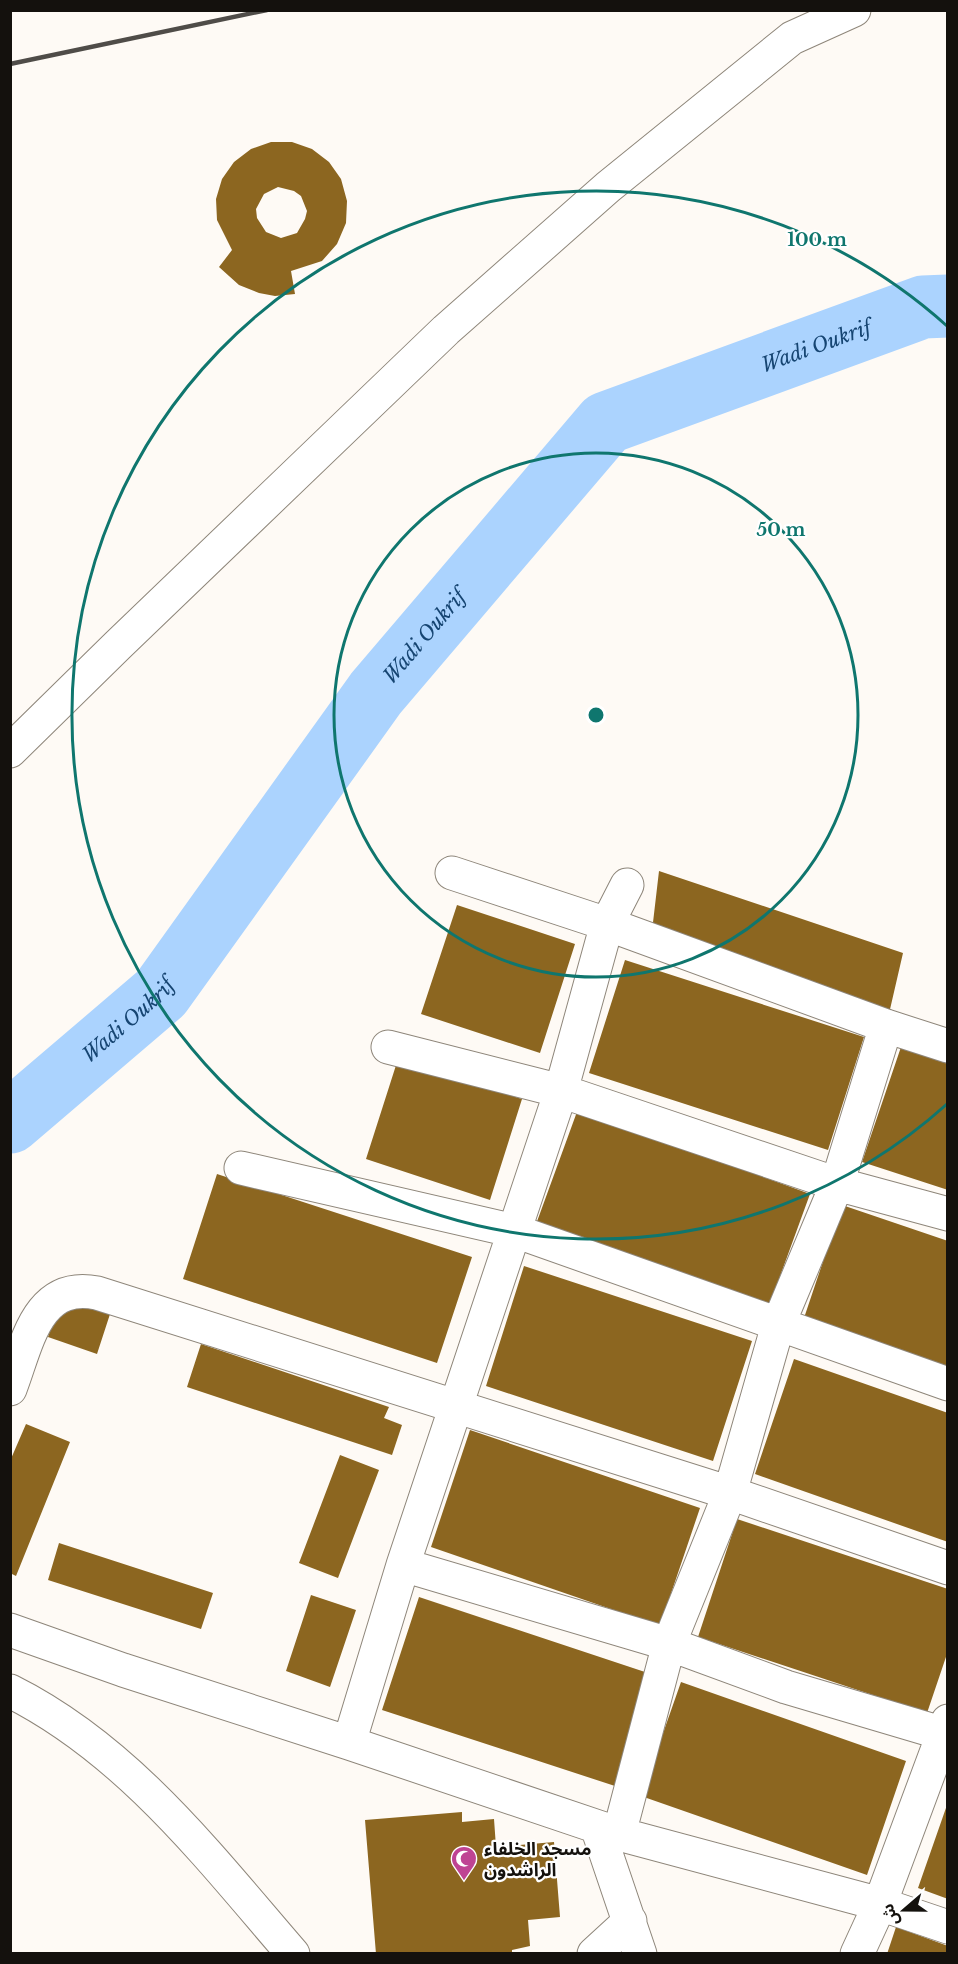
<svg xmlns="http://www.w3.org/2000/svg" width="958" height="1964" viewBox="0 0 958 1964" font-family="'Libre Baskerville','Noto Sans Arabic',serif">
	<rect width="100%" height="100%" fill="#fefaf5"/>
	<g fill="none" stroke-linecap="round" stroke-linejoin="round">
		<path stroke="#abd3fe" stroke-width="63" id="s1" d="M10,1122L161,993L376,693L606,423L923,307L948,306"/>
	</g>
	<path fill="#8c6620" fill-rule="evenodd" d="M271,142H292L312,149L329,162L341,179L347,201L346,223L337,244L322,261L291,271L295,294L275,296L259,293L239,285L219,267L232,250L217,220L216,199L222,179L234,162L251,149ZM278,187L294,191L301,196L307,211L305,219L297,233L281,238L266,232L257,218L256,209L264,194Z
		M659,871L903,953L888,1018L652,931Z
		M457,905L575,944L540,1053L421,1014Z
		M625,960L864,1037L828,1150L589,1073Z
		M901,1047L948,1062V1190L862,1162Z
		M398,1059L522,1099L490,1200L366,1159Z
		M578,1109L810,1194L767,1312L535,1227Z
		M217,1174L472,1257L437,1363L183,1279Z
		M842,1205L948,1241V1370L803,1321Z
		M524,1266L752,1341L713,1461L486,1386Z
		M62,1294L111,1311L97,1354L48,1337Z
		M201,1344L389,1407L384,1418L402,1425L392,1455L187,1387Z
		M794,1359L948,1413V1542L755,1474Z
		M26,1424L70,1442L16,1576L10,1573V1461Z
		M470,1430L700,1508L660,1626L431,1547Z
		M340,1455L379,1470L338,1578L299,1563Z
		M737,1519L948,1589V1651L927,1713L698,1637Z
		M59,1543L213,1593L201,1629L48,1580Z
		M311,1595L356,1610L330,1687L286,1671Z
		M419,1597L651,1674L615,1786L382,1710Z
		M681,1682L906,1761L867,1875L641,1796Z
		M947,1805H948V1899L918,1888Z
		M462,1812V1822L494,1819L496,1847L554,1842L560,1917L528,1920L530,1946L512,1950V1954H376L365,1820Z
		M896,1927L948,1946V1954H887Z"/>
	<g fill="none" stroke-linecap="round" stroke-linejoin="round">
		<defs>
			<path id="minor" d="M452,873L607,924L886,1026L948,1046
				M388,1047L561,1091L837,1184L948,1214
				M241,1168L515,1231L948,1384
				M10,1389C27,1345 36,1281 97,1293L730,1493L948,1568
				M403,1565L669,1644L786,1687L948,1735
				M10,1630L123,1670L349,1743L619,1834L880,1904L948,1927
				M349,1743L403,1565L561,1091L607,924L627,885
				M597,1827L640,1954
				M619,1834L669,1644L730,1493L778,1325L837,1184L886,1026
				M594,1954L630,1921
				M857,1954L880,1904L948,1721"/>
			<path id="tertiary" d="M10,751L118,645L446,330L608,187L792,38L854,10
				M10,1691C128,1750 209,1857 293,1954"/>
		</defs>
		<use href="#minor" stroke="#8e867a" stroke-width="35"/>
		<use href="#tertiary" stroke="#8e867a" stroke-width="35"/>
		<use href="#minor" stroke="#fff" stroke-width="33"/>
		<use href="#tertiary" stroke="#fff" stroke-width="33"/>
		<path stroke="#4f4c48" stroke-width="4.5" d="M10,64L267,10"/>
	</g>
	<g fill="none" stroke="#0f766e" stroke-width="3">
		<circle cx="596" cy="715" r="262"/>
		<path d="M947 1104A524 524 0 1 1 947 326"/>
	</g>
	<defs>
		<symbol id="mosque-pin" viewBox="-11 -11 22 30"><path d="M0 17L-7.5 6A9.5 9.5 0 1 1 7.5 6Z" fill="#bf4393" stroke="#fff"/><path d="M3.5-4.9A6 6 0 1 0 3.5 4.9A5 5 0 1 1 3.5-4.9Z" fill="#fff"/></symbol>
	</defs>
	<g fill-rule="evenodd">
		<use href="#mosque-pin" x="449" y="1844" width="30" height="40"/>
	</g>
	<g text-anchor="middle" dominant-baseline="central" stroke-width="4.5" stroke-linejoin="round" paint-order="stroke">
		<g font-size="18" font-weight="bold" fill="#14110d" stroke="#fff" text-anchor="start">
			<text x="484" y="1849">مسجد الخلفاء<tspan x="484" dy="21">الراشدون</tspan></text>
		</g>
		<g font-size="20" font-style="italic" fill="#164572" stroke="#fff">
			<text stroke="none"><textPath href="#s1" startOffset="1146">Wadi Oukrif</textPath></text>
			<text stroke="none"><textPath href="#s1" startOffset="642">Wadi Oukrif</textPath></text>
			<text stroke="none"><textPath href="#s1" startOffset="156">Wadi Oukrif</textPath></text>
		</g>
	</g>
	<circle cx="596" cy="715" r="9" fill="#0f766e" stroke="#fff" stroke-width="3"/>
	<g font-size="18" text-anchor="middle" font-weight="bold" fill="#0f766e" stroke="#fff" stroke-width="4.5" stroke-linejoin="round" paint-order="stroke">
		<text x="817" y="246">100 m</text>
		<text x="781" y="536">50 m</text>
	</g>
	<rect width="958" height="1964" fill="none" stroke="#14110d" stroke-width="24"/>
	<g transform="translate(904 1910) rotate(250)" stroke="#ffffff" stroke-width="4.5" paint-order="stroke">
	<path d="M0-4.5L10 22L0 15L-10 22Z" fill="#14110d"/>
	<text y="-9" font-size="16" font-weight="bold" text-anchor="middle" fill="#14110d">ش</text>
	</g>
</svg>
